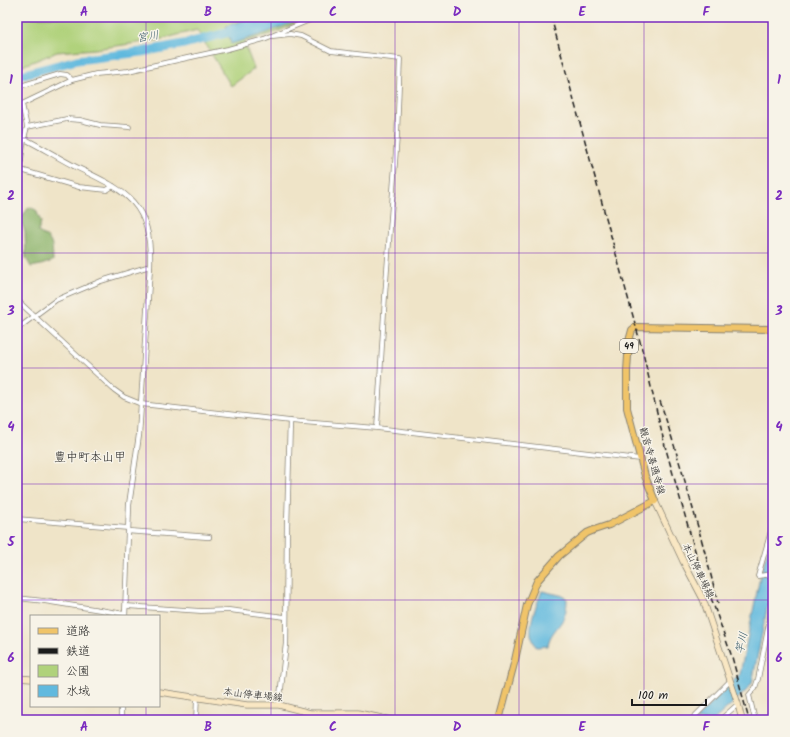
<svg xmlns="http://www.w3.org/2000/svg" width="790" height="737" viewBox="0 0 790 737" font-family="Kalam,'Klee One',sans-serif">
	<rect width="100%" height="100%" fill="#f7f3e8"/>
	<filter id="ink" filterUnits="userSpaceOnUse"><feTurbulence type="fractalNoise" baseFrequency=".025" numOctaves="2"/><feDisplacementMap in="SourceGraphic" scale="8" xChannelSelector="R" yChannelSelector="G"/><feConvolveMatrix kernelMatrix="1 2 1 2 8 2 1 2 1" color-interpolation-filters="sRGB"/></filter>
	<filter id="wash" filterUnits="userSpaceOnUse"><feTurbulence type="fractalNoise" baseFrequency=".012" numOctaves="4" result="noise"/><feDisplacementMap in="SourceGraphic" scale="16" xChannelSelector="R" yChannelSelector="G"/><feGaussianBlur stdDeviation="0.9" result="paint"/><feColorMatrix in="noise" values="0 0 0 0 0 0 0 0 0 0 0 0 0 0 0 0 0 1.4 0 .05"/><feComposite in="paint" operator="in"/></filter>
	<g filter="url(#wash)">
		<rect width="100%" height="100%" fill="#efe4c8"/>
		<path fill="#b0d27b" stroke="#66774c" d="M17,17H309L277,32L244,42L254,69L231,86L197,30L158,40L95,49L57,52L17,68Z"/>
		<path fill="#8cb46b" stroke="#546844" d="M17,141L21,147L17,176Z
			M29,207L36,210L41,222L38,232C54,240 52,244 53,261L41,265L31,267L26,258L25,231L20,220Z"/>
		<path fill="#61b9de" stroke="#3e6a7d" d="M255,17H307L266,33L231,44L226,26Z
			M773,531V579L752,683L746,691L714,720H695L740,674L760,577Z
			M542,591L564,596L567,599C567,606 566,614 562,621C557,629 549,635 548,646L536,647C535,644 532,639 531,635C529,621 537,604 542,591Z"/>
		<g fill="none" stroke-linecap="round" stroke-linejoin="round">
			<path stroke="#61b9de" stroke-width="9" d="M17,76L77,60L141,52L184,44L238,30"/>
		</g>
	</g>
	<g filter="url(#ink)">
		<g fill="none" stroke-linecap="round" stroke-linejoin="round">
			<defs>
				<path id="minor" d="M273,36L290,34L301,36L331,51L400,59L397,137L385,296L377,428
					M17,87L60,74L67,75L72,80L96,74L128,71L228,49L264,39L317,17
					M27,127L22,104L72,80
					M17,138H23
					M21,170L79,187L107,190L113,186
					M17,189C21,169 21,147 27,127L67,119L80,120L100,125L129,127
					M17,300L113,389L124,397L141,404L290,421L377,428L640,459
					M17,329L56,300L101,281L150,266
					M17,519L128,528
					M773,524L758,576L773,574
					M17,598L44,601L125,614
					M126,606L201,611L229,610L285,617
					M196,720L197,696
					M691,720L730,681
					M720,720L738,704
					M755,720L749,695L755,688L758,679L773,603"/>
				<path id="tertiary" d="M23,138C41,147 57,157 74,166C126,191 152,202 150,266L139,435L129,505L125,616
					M128,531L209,537
					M279,705L286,644L287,526L290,421
					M121,720V706"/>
				<path id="secondary" d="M655,501L683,561L703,599L738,704L742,720
					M17,678L31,679
					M159,692L247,705H279L310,713H358L391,720"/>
				<path id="primary" d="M499,720L515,660L527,605L537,581L559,556L587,533L594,530L609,525L655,501L645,476L627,408V371L629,341L632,330L636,327L773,329"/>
			</defs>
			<use href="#minor" stroke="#868072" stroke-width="5.5"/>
			<use href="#tertiary" stroke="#868072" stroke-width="6"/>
			<use href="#secondary" stroke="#868072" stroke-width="7"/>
			<use href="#primary" stroke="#868072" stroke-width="8"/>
			<use href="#minor" stroke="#fff" stroke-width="4"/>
			<use href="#tertiary" stroke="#fff" stroke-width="4.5"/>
			<use href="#secondary" stroke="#f9e7c3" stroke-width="5.5"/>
			<use href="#primary" stroke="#f0c469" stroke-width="6"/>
			<path stroke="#1c1c1c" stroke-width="1.5" stroke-dasharray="6 3" stroke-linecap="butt" d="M551,17L642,349L665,446L698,561L732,657L749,720
				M660,401C682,468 701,535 718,603"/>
		</g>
	</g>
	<path fill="none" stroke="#7b2cbf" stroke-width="1" stroke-opacity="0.55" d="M146,17V616M271,17V720M395,17V720M519,17V720M644,17V720M17,138H773M17,253H773M17,368H773M17,484H773M17,600H773M146,706V720"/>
	<g text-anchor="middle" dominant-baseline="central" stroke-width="3" stroke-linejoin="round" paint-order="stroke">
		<rect fill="#f7f3e8" stroke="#5e5c59" stroke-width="1" x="620" y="339" width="18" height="14" rx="3"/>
		<g font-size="9" font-weight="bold" fill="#1c1c1c">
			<text x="629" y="346">49</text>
		</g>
		<g font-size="10" fill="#1c1c1c" stroke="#f7f3e8">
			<text transform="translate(652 461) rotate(74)">観音寺善通寺線</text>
			<text transform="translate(698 571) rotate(64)">本山停車場線</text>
			<text transform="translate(253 695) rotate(6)">本山停車場線</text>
		</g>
		<g font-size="11" font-style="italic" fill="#385b6a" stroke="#f7f3e8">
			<text transform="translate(148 37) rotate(-9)">宮川</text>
			<text transform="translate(742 643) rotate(-78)">竿川</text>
		</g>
		<g font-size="12" fill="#1c1c1c" stroke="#f7f3e8">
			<text x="90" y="457">豊中町本山甲</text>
		</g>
	</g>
	<rect width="790" height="737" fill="none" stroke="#f7f3e8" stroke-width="44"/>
	<rect x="30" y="615" width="130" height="92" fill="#f7f3e8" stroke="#9f9d96"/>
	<rect x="38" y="628" width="20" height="6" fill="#f0c469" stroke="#9f9d96"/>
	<text x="66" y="635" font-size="12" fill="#1c1c1c">道路</text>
	<rect x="38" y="648" width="20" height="6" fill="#1c1c1c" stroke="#9f9d96"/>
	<text x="66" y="655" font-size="12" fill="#1c1c1c">鉄道</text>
	<rect x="38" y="665" width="20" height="12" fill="#b0d27b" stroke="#9f9d96"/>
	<text x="66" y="675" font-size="12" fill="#1c1c1c">公園</text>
	<rect x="38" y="685" width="20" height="12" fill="#61b9de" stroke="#9f9d96"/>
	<text x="66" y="695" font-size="12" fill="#1c1c1c">水域</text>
	<path d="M632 699v6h74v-6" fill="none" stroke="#1c1c1c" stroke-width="2"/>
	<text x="638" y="699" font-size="12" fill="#1c1c1c" stroke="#f7f3e8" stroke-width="3" paint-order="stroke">100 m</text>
	<rect x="22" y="22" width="746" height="693" fill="none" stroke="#7b2cbf" stroke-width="1.5"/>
	<g font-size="13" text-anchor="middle" font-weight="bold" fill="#7b2cbf">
		<text x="84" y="16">A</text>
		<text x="208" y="16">B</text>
		<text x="333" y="16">C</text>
		<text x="457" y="16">D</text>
		<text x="582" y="16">E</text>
		<text x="706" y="16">F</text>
		<text x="11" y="84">1</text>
		<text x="779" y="84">1</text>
		<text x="11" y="200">2</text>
		<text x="779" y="200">2</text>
		<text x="11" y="315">3</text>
		<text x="779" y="315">3</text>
		<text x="11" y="431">4</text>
		<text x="779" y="431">4</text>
		<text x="11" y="546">5</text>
		<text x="779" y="546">5</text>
		<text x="11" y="662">6</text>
		<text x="779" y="662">6</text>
		<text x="84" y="731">A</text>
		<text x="208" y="731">B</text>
		<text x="333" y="731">C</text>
		<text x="457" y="731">D</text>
		<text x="582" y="731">E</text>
		<text x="706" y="731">F</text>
	</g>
</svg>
